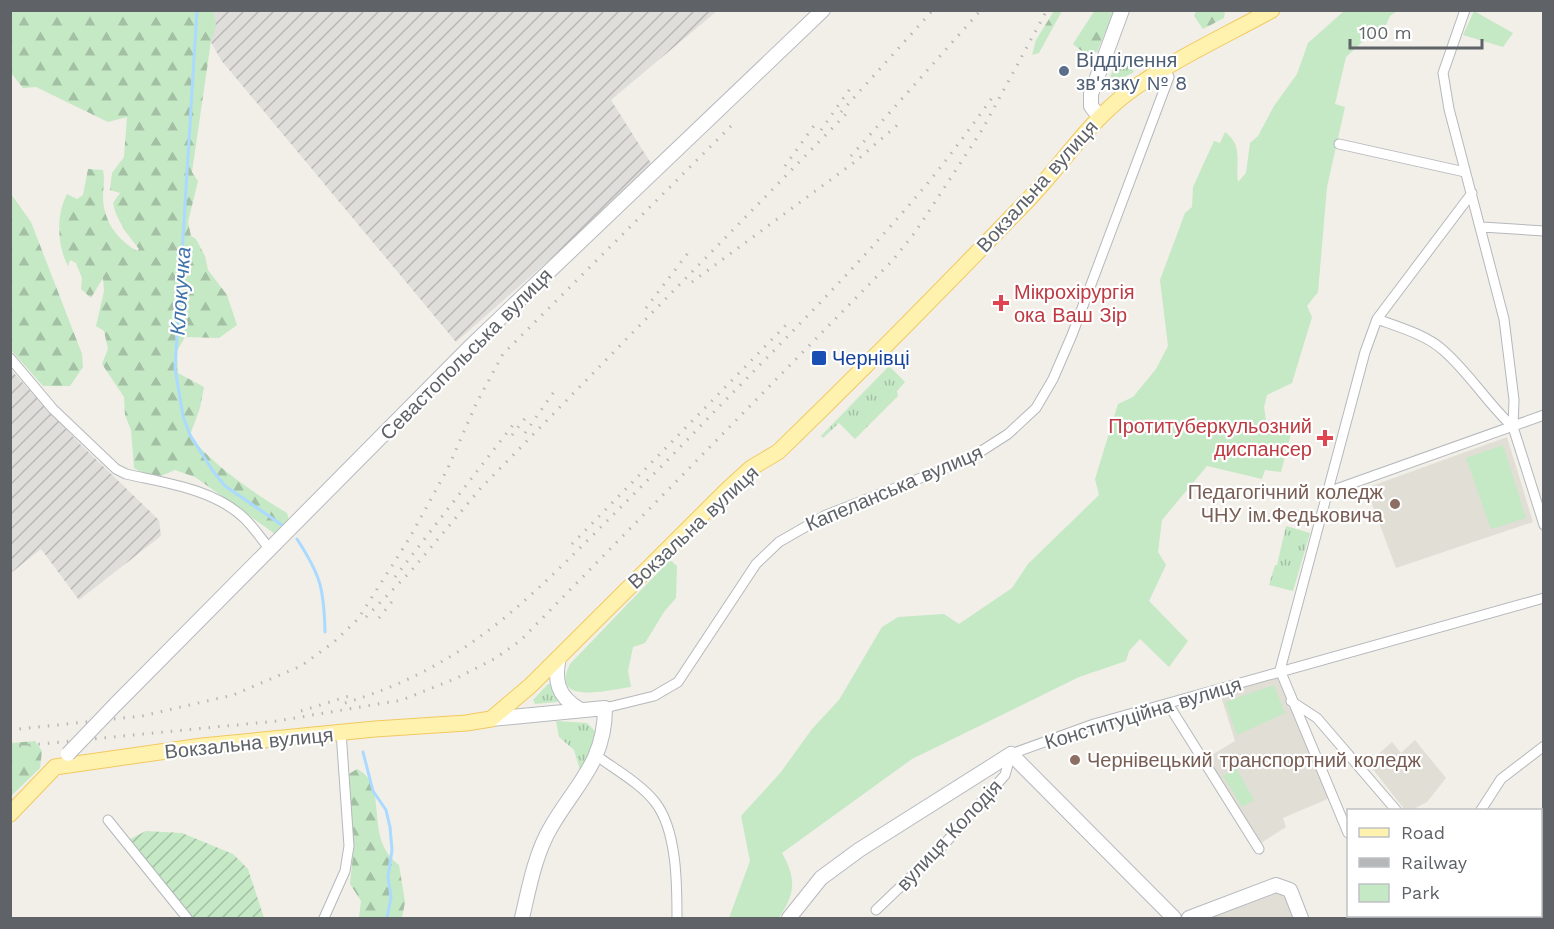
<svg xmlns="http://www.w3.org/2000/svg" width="1554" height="929" viewBox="0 0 1554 929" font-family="'Work Sans',sans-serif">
	<defs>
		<pattern id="industrial-furrows" width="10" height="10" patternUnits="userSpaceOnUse" patternTransform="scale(1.5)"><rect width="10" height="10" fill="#e0deda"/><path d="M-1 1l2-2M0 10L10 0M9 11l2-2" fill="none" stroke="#b9b8b5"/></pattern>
		<pattern id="grass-tufts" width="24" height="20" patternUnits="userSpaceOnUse" patternTransform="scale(1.5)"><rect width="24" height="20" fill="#c5e8c5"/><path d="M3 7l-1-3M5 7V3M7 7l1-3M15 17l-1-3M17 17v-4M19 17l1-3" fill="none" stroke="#a3c0a4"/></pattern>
		<pattern id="forest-firs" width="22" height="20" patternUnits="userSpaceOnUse" patternTransform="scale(1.5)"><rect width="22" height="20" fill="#c5e8c5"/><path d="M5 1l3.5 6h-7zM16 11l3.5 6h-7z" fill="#a3c0a4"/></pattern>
		<pattern id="garden-furrows" width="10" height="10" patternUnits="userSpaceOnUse" patternTransform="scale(1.5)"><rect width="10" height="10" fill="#c5e8c5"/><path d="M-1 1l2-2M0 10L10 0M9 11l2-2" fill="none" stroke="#a3c0a4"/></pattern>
	</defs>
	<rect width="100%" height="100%" fill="#f1efe8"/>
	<path fill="url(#industrial-furrows)" d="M197,11H717L611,100L654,168L456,342L221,60L197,17Z
		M10,369L80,444L159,520L161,536L79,600L41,549L11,573Z"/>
	<path fill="#e1ded6" d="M1507,437L1533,522L1396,568L1366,488Z
		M1280,673L1332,797L1283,818L1286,827L1261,843L1207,758L1235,741L1219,690Z
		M1415,740L1446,778L1427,802L1412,810H1405L1368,763L1392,742L1401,753Z
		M1284,891L1293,918H1209L1235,907Z"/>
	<path fill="url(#grass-tufts)" d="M1121,53L1134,72L1105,87Z
		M889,366L905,382L897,391L898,396L855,439L839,423L823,438L821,436Z
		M1286,526L1310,533L1293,591L1269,585L1275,565H1277Z
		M548,684H552L559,699L557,702L535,704L533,700Z
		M556,721L587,723L598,734L581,774L574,750L559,737Z"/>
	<path fill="url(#forest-firs)" d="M1095,10L1114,11L1097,52L1084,53L1073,44Z
		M10,11H214L216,26L211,41L192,172L198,181L188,222L191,236L196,239L205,256L208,270L227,295L237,325L219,338L185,337L177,351L178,373L204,387L200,408L190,435C208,462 258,496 287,513L289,520L275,534L195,477L175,470L154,479L134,468L131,430L125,415L124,397L102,364L108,349L104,331L96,326L104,291L103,278L91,298L81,289L82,278L76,263L70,260L68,266C57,246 56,214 67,194L77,199L83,195L88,169L103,170C105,180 103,188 103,198C104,222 117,239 137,251L139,249C128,235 116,220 113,203L120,193L110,190L112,173L124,157L127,117L108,122L36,87L23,88L11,73Z
		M1054,11H1062L1039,53L1032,55L1036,40Z
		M1196,11H1225L1224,18L1203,29L1194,16Z
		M11,194L31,222L82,354L83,367L70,386H43L11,350Z
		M35,741L42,751L40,768L11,796V743Z
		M357,769C391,786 362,837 399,865L405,902L402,918H359L361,901L350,884L354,846L349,774Z"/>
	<path fill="#c5e8c5" d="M1344,11H1397L1390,16L1382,34L1378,35L1374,31L1346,57L1335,104L1345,107L1327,187L1318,292L1307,306L1312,317L1292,383L1267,395L1264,407L1266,420L1292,430L1281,472L1265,470L1262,479L1207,466L1162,520L1158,552L1166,565L1149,601L1188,641L1169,667L1140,639L1129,651L1126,661L1079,677L912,759L782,853C797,880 795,893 779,918H729L750,861L741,816L781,772L812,729L839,700L882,627L898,617L944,614L959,624L1012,588L1028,564L1099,495L1095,479L1118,404L1133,397L1156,369L1168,346L1160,280L1185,213L1192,207L1193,187L1214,141L1220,143L1225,132C1244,146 1235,163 1238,182L1246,173L1250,143L1258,136L1274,106L1297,74L1308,43Z
		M1474,11L1513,33L1503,47L1463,35Z
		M1503,445L1526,518L1491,529L1466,458Z
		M670,560L677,566L676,598L664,612L645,643L633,647L628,671L631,687C612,689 548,707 570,664Z
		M1274,685L1285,713L1237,735L1225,702Z
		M1236,768L1254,800L1242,807L1223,776Z"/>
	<path fill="url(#garden-furrows)" d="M146,831L182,833L233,854L248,869L264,918H193L126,841Z"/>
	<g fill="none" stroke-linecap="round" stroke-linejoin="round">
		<path stroke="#aadaff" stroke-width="3" d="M197,10L175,368L183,416L190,435L213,471L225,486L285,527
			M297,539C321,576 324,589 325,632
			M363,752L373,791L386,810L390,827L392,850L388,877L391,897L387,918"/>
		<defs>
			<path id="street" d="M1465,10L1443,73L1449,109L1504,319L1514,400L1513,427L1544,525
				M1339,144L1465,172
				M1482,227L1544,231
				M1377,319C1399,327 1427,335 1444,351C1470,374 1488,404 1513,427
				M10,358L53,409L116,469L126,474C165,483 213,489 243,517C253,526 261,539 270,549
				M1328,492L1544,415
				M1291,701L1317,718L1396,810
				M1168,704L1259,849
				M605,708L654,696L678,682L756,564L779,542L826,515L969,459L1008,434L1036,408L1053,379L1072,335L1169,77L1165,70
				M597,756C616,770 641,784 655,802C677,830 677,884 677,918
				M1481,810L1501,779L1544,746
				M108,820L187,918
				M1348,833L1280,670L1365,352L1377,319L1472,193
				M1540,886L1544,888
				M876,910L940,849L1005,775L1011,754L1094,724L1544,598
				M1385,916L1387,918
				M324,918L345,871L349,846L341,732"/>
			<path id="secondary" d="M1100,118L1091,106V94L1122,10
				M559,657C554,680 557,696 579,709
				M115,705L472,345L823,10
				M491,719L605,708C605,762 576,784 551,827C535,854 529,888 522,918
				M789,918L821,878L859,850L1011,754L1174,918
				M1189,918L1276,885L1290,890L1301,918"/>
			<path id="primary" d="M10,814L55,767L202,746L375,729L466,723L491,719L530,686L730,487L751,468L778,452C863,370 945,286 1027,201C1061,166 1087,124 1126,94C1170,61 1223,37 1272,10"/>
		</defs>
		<use href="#street" stroke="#b5b8bc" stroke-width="11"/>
		<use href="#secondary" stroke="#b6babf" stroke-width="16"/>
		<use href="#primary" stroke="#f2c960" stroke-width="17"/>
		<use href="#street" stroke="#fff" stroke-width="9"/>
		<use href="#secondary" stroke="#fff" stroke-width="14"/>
		<use href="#primary" stroke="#fff2af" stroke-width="15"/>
		<path stroke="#b6b7b8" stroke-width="3" stroke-dasharray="1.5 8" stroke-linecap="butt" d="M841,112L933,10
			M821,130L852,86
			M851,156L981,10
			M785,166L818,120
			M692,282L856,161L902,121
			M646,308L688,253
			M525,433L556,389
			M512,435L526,417
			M572,544L786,325
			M395,577L513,425
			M366,617L411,571L480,489L851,109
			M379,618L394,599
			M345,703C457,669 515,613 596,532C635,493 675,453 713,413C786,338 860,264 927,184C950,156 971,127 992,98
			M301,711L352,695
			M10,730L142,716L233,695L301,666L334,642L358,619L409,539L448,468L476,404L503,354L732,125
			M10,747L277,721L402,700L457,678L494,659L520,641L893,260L916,231L982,130L1047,10"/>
		<defs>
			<path id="secondary-bridge" d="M68,754L115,705"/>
		</defs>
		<use href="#secondary-bridge" stroke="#b6babf" stroke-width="16" stroke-linecap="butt"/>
		<use href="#secondary-bridge" stroke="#fff" stroke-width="14"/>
	</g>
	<circle fill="#5c6f8a" stroke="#fff" stroke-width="2" cx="1064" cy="71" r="6"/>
	<g fill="#e0444e" stroke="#fff" stroke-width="2">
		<path d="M998 294h6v6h6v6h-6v6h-6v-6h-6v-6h6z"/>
		<path d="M1322 429h6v6h6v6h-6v6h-6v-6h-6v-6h6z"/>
	</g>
	<rect fill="#1a4fb4" stroke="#fff" stroke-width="2" x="811" y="350" width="16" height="16" rx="3"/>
	<g fill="#8d6e63" stroke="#fff" stroke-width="2">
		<circle cx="1395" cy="504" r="6"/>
		<circle cx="1075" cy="760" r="6"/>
	</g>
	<g text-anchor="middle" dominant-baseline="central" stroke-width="4.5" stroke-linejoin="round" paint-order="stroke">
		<g font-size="20" fill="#4e5e75" stroke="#fff" text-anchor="start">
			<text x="1076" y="60">Відділення<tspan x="1076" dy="23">зв'язку № 8</tspan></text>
		</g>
		<g font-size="20" fill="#5f6368" stroke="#fff">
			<text transform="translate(1037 186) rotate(-48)">Вокзальна вулиця</text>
			<text transform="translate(466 354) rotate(-45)">Севастопольська вулиця</text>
			<text transform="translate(894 488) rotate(-23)">Капеланська вулиця</text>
			<text transform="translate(693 527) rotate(-43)">Вокзальна вулиця</text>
			<text transform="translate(1143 713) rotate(-17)">Конституційна вулиця</text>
			<text transform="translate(249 743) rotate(-6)">Вокзальна вулиця</text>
			<text transform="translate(949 835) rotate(-47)">вулиця Колодія</text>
		</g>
		<g font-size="20" fill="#be3a42" stroke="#fff" text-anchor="start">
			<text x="1014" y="292">Мікрохірургія<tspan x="1014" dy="23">ока Ваш Зір</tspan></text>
			<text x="1312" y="426" text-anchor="end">Протитуберкульозний<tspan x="1312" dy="23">диспансер</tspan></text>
		</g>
		<g font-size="20" fill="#164399" stroke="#fff" text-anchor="start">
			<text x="832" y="358">Чернівці</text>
		</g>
		<g font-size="20" fill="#785e54" stroke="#fff" text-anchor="end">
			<text x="1383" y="492">Педагогічний коледж<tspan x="1383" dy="23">ЧНУ ім.Федьковича</tspan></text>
			<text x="1087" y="760" text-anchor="start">Чернівецький транспортний коледж</text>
		</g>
		<g font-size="21" font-style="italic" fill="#4174aa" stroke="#fff">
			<text transform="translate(180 291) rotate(-86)">Клокучка</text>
		</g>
	</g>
	<rect width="1554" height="929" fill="none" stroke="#5f6368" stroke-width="24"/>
	<rect x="1347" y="809" width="195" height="108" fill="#ffffff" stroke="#bfc1c3" stroke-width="1.5"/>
	<rect x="1359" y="828" width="30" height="9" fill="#fff2af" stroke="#bfc1c3" stroke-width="1.5"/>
	<text x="1401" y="839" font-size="18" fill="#5f6368">Road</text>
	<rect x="1359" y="858" width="30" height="9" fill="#b6b7b8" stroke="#bfc1c3" stroke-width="1.5"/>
	<text x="1401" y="869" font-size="18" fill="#5f6368">Railway</text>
	<rect x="1359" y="884" width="30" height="18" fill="#c5e8c5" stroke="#bfc1c3" stroke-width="1.5"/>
	<text x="1401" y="899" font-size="18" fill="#5f6368">Park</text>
	<path d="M1350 39v9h132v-9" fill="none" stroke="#5f6368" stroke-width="3"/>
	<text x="1359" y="39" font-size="18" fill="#5f6368" stroke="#ffffff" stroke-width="4.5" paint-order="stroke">100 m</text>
</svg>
